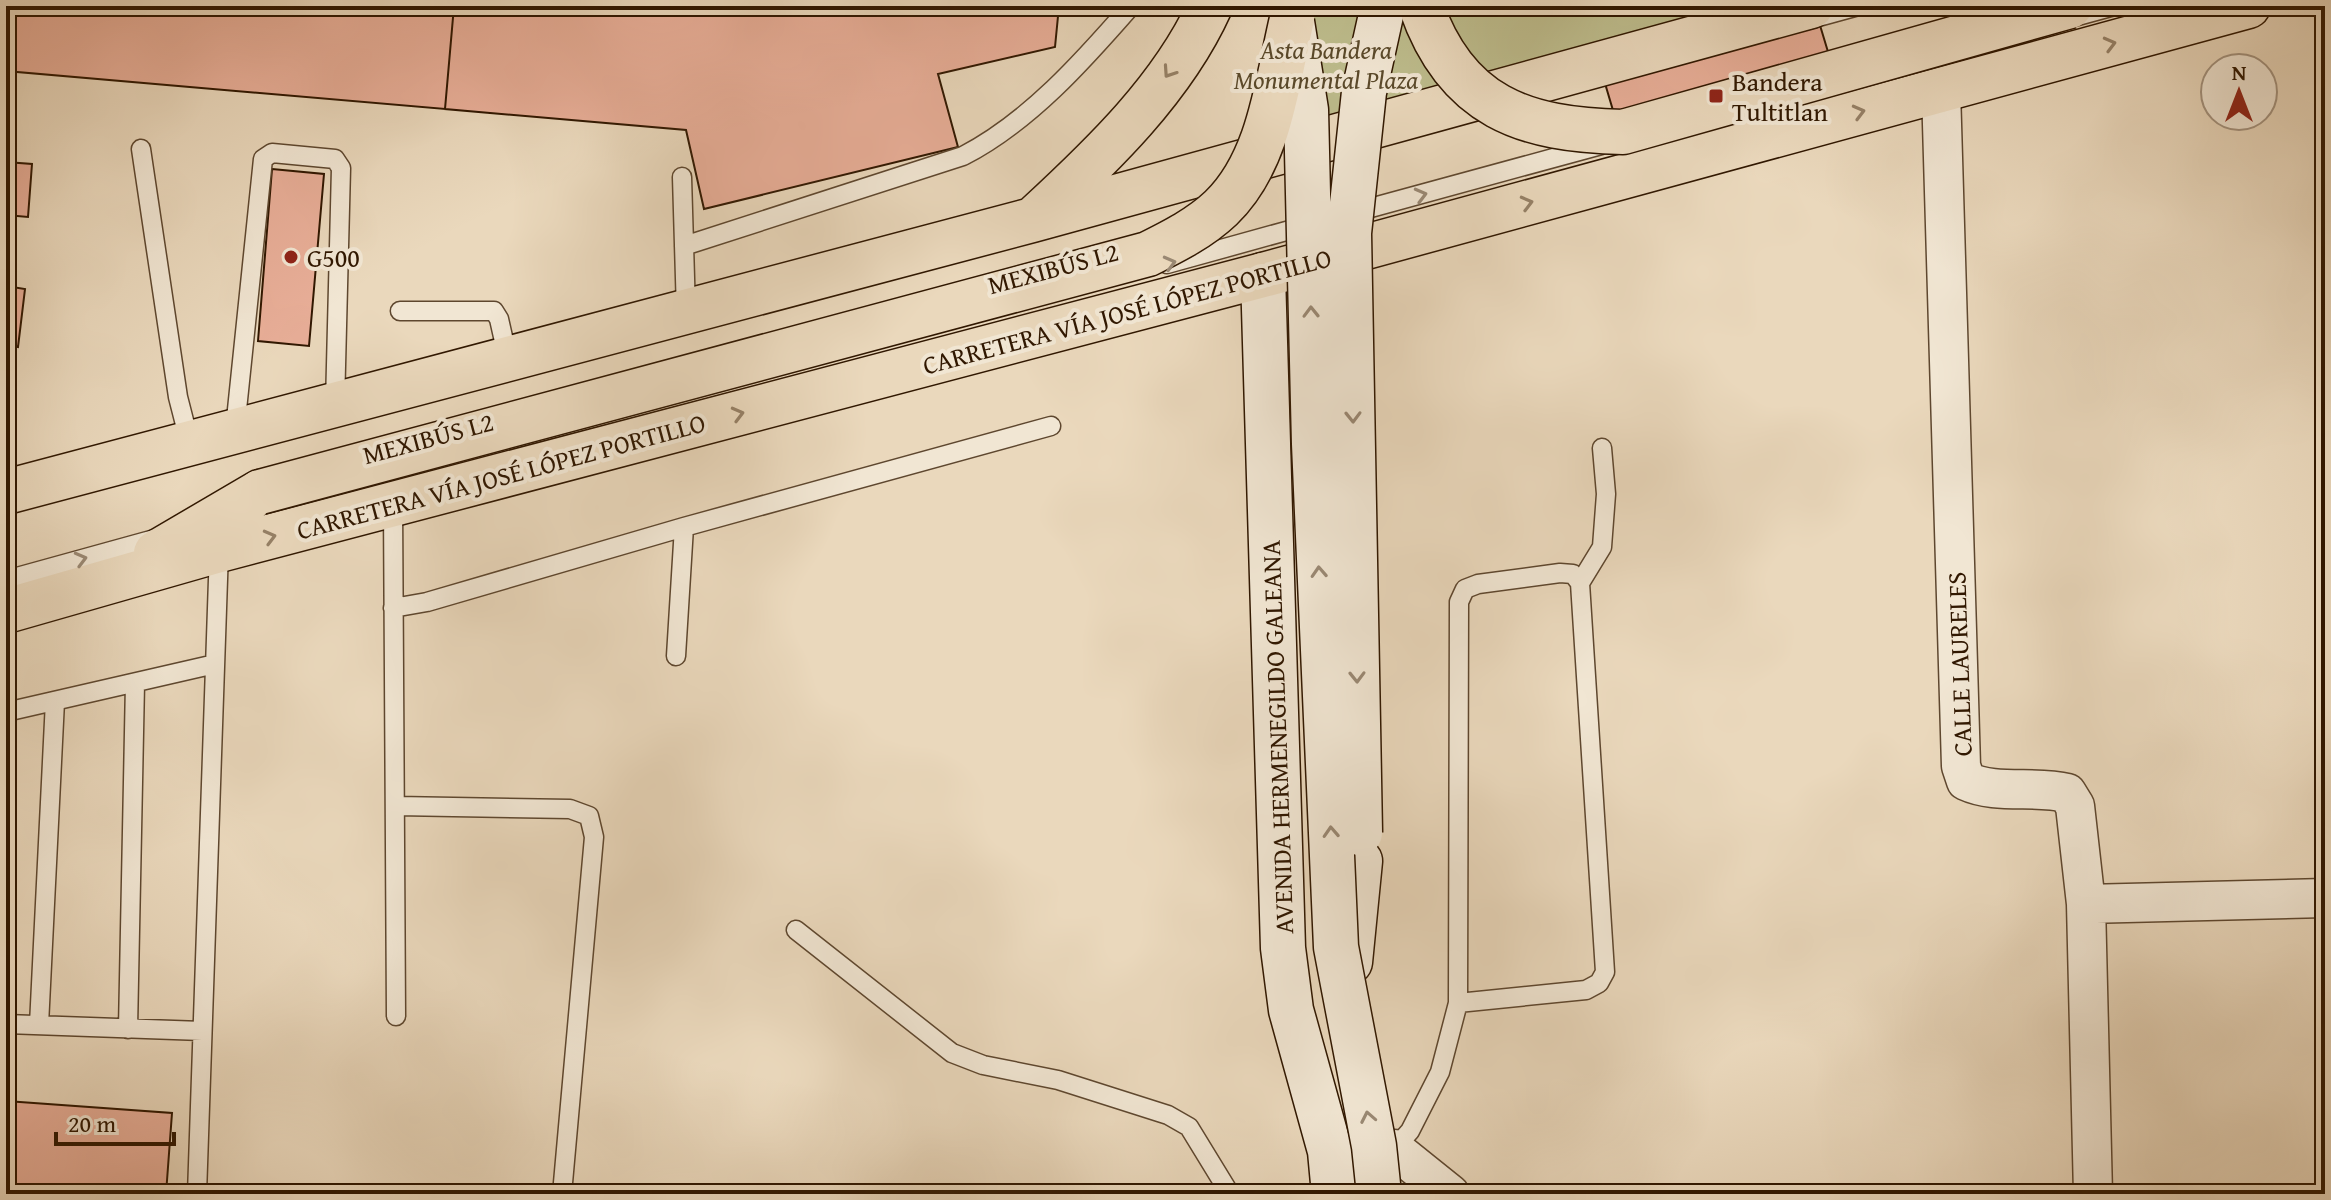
<svg xmlns="http://www.w3.org/2000/svg" width="2331" height="1200" viewBox="0 0 2331 1200" font-family="'Gentium Book Plus',serif">
	<rect width="100%" height="100%" fill="#ead8bc"/>
	<filter id="stains"><feTurbulence type="fractalNoise" baseFrequency=".0025" numOctaves="4"/><feColorMatrix values="0 0 0 0 .2 0 0 0 0 .09 0 0 0 0 .02 0 0 0 .5 -.17"/></filter>
	<radialGradient id="worn" r=".72"><stop offset=".6" stop-color="#630" stop-opacity="0"/><stop offset="1" stop-color="#630" stop-opacity=".3"/></radialGradient>
	<path fill="#bdbc8c" stroke="#766a46" stroke-width="2" d="M1277,6H1757L1241,146Z"/>
	<path fill="#e8ae98" stroke="#301700" stroke-width="2" d="M6,6H454L445,109L6,71Z
		M454,6H1059L1055,47L938,74L958,147L704,209L686,130L445,109Z
		M1819,22L1835,75L1620,134L1604,80Z
		M6,162L32,164L28,217L6,215Z
		M272,169L324,174L309,346L258,341Z
		M6,286L25,289L18,347L6,345Z
		M6,1101L172,1113L166,1194H6Z"/>
	<g fill="none" stroke-linecap="round" stroke-linejoin="round">
		<defs>
			<path id="lane" d="M2070,18L2114,6
				M1807,20L1858,6
				M141,149L178,397L190,444
				M682,177L686,312
				M1352,213L1601,145
				M684,246L963,156C1029,122 1083,61 1131,6
				M1167,264L1308,225
				M400,311H494L499,319L508,359
				M235,429L263,159L272,153L335,159L341,168L335,405
				M393,505L396,1016
				M6,580L158,538
				M1580,583L1602,547L1606,494L1602,448
				M393,608L427,602L684,527L1051,426
				M676,656L684,527
				M6,712L215,664
				M397,806L570,809L589,816L594,837L562,1194
				M796,930L952,1053L983,1065L1058,1080L1168,1115L1189,1127L1230,1194
				M6,1024L202,1031
				M39,1025L55,701
				M128,1029L135,683
				M1394,1149L1410,1131L1440,1072L1458,1003L1459,602L1465,589L1478,584L1560,573L1573,574L1580,583L1605,972L1599,983L1586,990L1458,1003
				M197,1194L219,550"/>
			<path id="street" d="M1941,90L1961,766L1966,781C1996,795 2034,785 2067,793L2075,806L2086,904L2093,1194
				M2086,904L2325,898
				M1352,1194L1394,1149L1450,1194"/>
			<path id="secondary" d="M1263,275L1283,948L1291,1010L1330,1151L1334,1194
				M1350,962L1360,861"/>
			<path id="primary" d="M1037,216C1102,156 1173,88 1210,6
				M6,492L1032,220L1811,6
				M156,553L260,492
				M6,611L219,550L1263,275L2248,6"/>
		</defs>
		<use href="#lane" stroke="#5e472f" stroke-width="21"/>
		<use href="#street" stroke="#5e472f" stroke-width="41"/>
		<use href="#secondary" stroke="#301700" stroke-width="47"/>
		<use href="#primary" stroke="#301700" stroke-width="47"/>
		<use href="#lane" stroke="#f1e6d3" stroke-width="18"/>
		<use href="#street" stroke="#f1e6d3" stroke-width="38"/>
		<use href="#secondary" stroke="#f1e6d3" stroke-width="44"/>
		<use href="#primary" stroke="#ead8bc" stroke-width="44"/>
		<defs>
			<path id="secondary-bridge" d="M1292,22L1306,110L1314,444L1336,947L1374,1146L1379,1194
				M1360,833L1349,233L1364,92L1383,6"/>
			<path id="primary-bridge" d="M1421,6C1456,107 1524,130 1623,132L2070,6
				M260,492L1148,254C1174,241 1200,228 1221,208C1270,161 1277,82 1292,19"/>
		</defs>
		<use href="#secondary-bridge" stroke="#301700" stroke-width="47" stroke-linecap="butt"/>
		<use href="#primary-bridge" stroke="#301700" stroke-width="47" stroke-linecap="butt"/>
		<use href="#secondary-bridge" stroke="#f1e6d3" stroke-width="44"/>
		<use href="#primary-bridge" stroke="#ead8bc" stroke-width="44"/>
	</g>
	<defs><path id="oneway-chevron" d="M-2-3.5L2.5 0L-2 3.5" fill="none" stroke-width="1.6" stroke-linecap="round" stroke-linejoin="round" transform="scale(2)"/></defs>
	<g stroke="#968167">
		<use href="#oneway-chevron" transform="translate(2110 44) rotate(-15)"/>
		<use href="#oneway-chevron" transform="translate(1169 72) rotate(124)"/>
		<use href="#oneway-chevron" transform="translate(1859 112) rotate(-15)"/>
		<use href="#oneway-chevron" transform="translate(1527 203) rotate(-15)"/>
		<use href="#oneway-chevron" transform="translate(738 414) rotate(-15)"/>
		<use href="#oneway-chevron" transform="translate(270 537) rotate(-15)"/>
	</g>
	<g stroke="#9a8974">
		<use href="#oneway-chevron" transform="translate(1421 195) rotate(-15)"/>
		<use href="#oneway-chevron" transform="translate(1170 263) rotate(-15)"/>
		<use href="#oneway-chevron" transform="translate(1311 312) rotate(-91)"/>
		<use href="#oneway-chevron" transform="translate(1353 417) rotate(89)"/>
		<use href="#oneway-chevron" transform="translate(81 559) rotate(-15)"/>
		<use href="#oneway-chevron" transform="translate(1319 572) rotate(-93)"/>
		<use href="#oneway-chevron" transform="translate(1357 677) rotate(89)"/>
		<use href="#oneway-chevron" transform="translate(1331 832) rotate(-93)"/>
		<use href="#oneway-chevron" transform="translate(1368 1117) rotate(-101)"/>
	</g>
	<g fill="#8f2418" stroke="#f1e6d3" stroke-width="3">
		<rect x="1708" y="88" width="16" height="16" rx="4"/>
		<circle cx="291" cy="257" r="8"/>
	</g>
	<g text-anchor="middle" dominant-baseline="central" stroke-width="8" stroke-linejoin="round" paint-order="stroke">
		<g font-size="26" font-style="italic" fill="#5a492a" stroke="#f1e6d3">
			<text x="1326" y="49">Asta Bandera<tspan x="1326" dy="30">Monumental Plaza</tspan></text>
		</g>
		<g font-size="26" fill="#301700" stroke="#f1e6d3" text-anchor="start">
			<text x="1732" y="81">Bandera<tspan x="1732" dy="30">Tultitlan</tspan></text>
			<text x="307" y="257">G500</text>
		</g>
		<g font-size="26" fill="#301700" stroke="#f1e6d3">
			<text transform="translate(1053 268) rotate(-15)">MEXIBÚS L2</text>
			<text transform="translate(1127 311) rotate(-15)">CARRETERA VÍA JOSÉ LÓPEZ PORTILLO</text>
			<text transform="translate(428 438) rotate(-15)">MEXIBÚS L2</text>
			<text transform="translate(501 476) rotate(-15)">CARRETERA VÍA JOSÉ LÓPEZ PORTILLO</text>
			<text transform="translate(1959 664) rotate(-92)">CALLE LAURELES</text>
			<text transform="translate(1277 737) rotate(-92)">AVENIDA HERMENEGILDO GALEANA</text>
		</g>
	</g>
	<rect width="2331" height="1200" fill="none" stroke="#ead8bc" stroke-width="32"/>
	<rect x="8" y="8" width="2315" height="1184" fill="none" stroke="#301700" stroke-width="4"/>
	<rect x="16" y="16" width="2299" height="1168" fill="none" stroke="#301700" stroke-width="2"/>
	<g transform="translate(2239 92)"><circle r="38" fill="#f1e6d3" stroke="#a4937f" stroke-width="2"/>
	<path d="M0-6L14 30L0 20L-14 30Z" fill="#8f2418"/>
	<text y="-12" font-size="22" font-weight="bold" text-anchor="middle" fill="#301700">N</text>
	</g>
	<path d="M56 1132v12h118v-12" fill="none" stroke="#301700" stroke-width="4"/>
	<text x="68" y="1132" font-size="24" fill="#301700" stroke="#f1e6d3" stroke-width="6" paint-order="stroke">20 m</text>
	<rect width="100%" height="100%" filter="url(#stains)"/>
	<rect width="100%" height="100%" fill="url(#worn)"/>
</svg>
